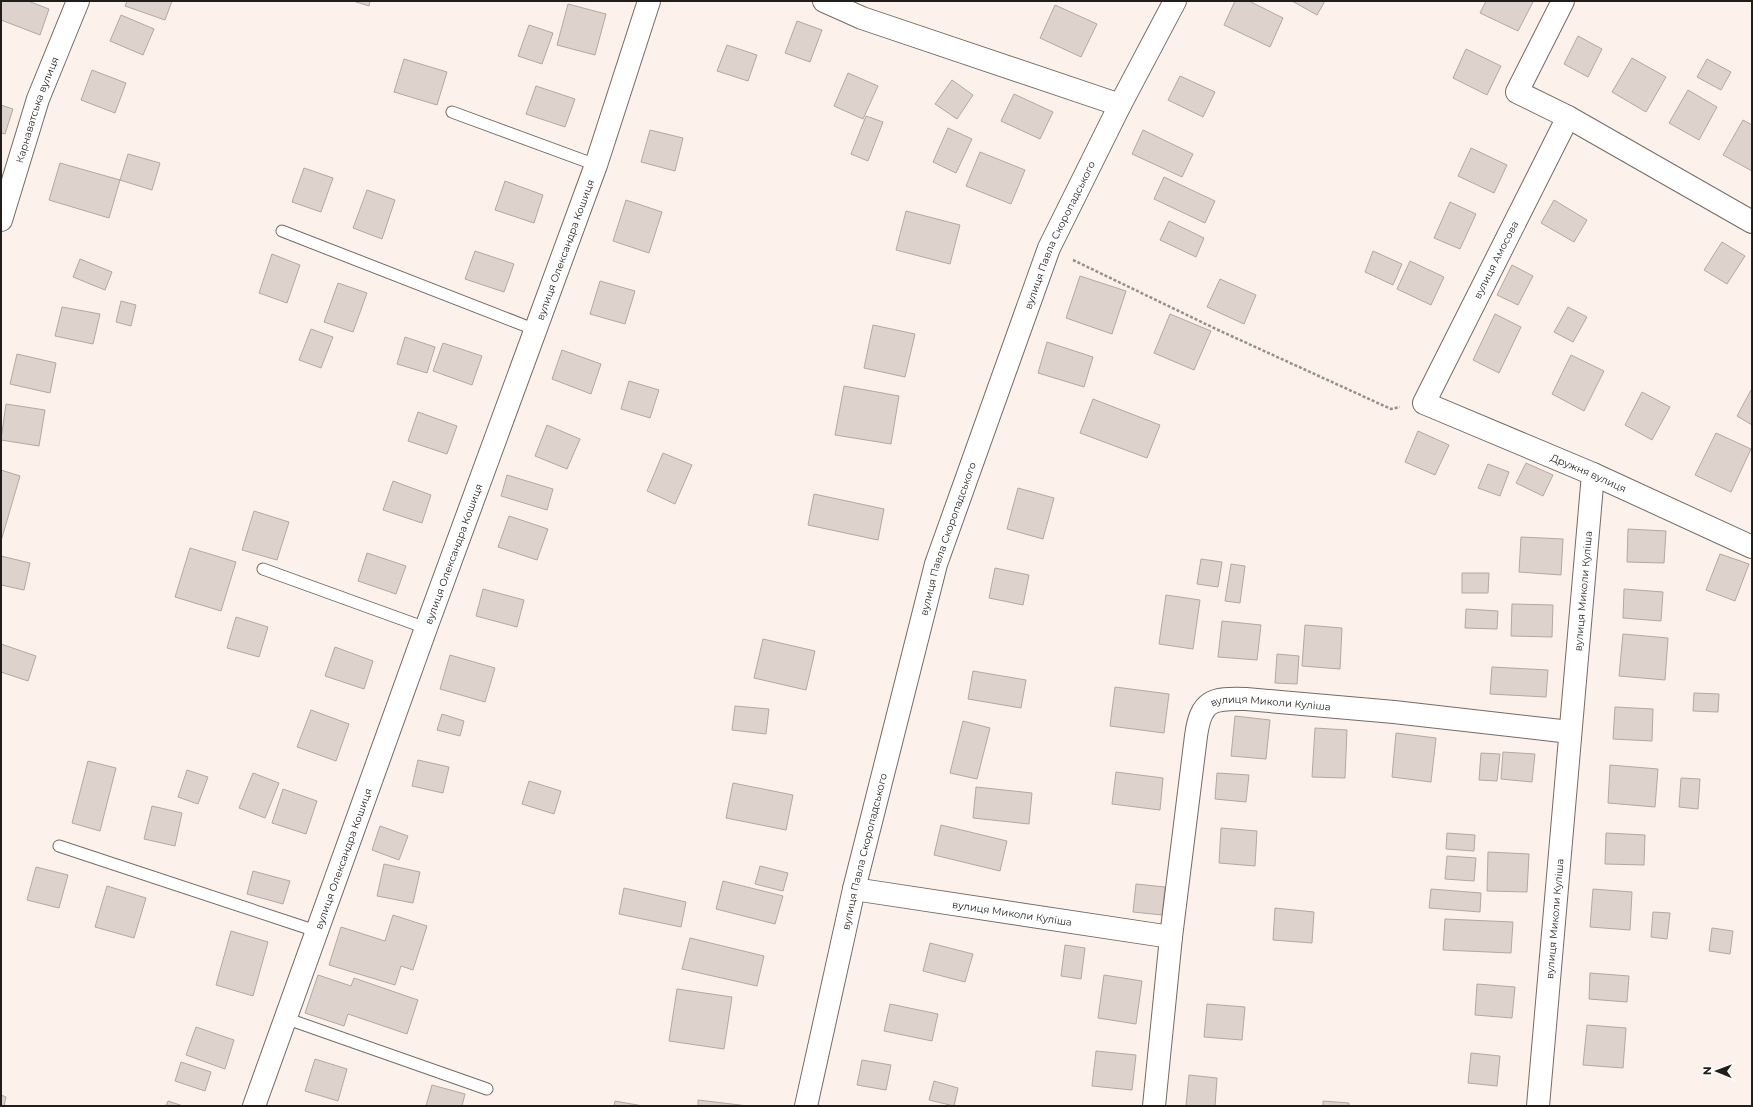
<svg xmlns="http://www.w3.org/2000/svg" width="1753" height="1107" viewBox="0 0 1753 1107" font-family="Montserrat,sans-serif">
	<rect width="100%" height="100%" fill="#fdf1eb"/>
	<path fill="#ded3cc" stroke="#b3a8a2" d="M1,1H28L49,9L40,35L1,20Z
		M127,1H172L165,20L125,6Z
		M353,1H370L369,6Z
		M1235,1H1249L1283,18L1270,47L1224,25Z
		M1292,1H1325L1317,15Z
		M1486,1H1531L1533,2L1518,31L1480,13Z
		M568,4L606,14L595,55L557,45Z
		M1055,5L1097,24L1081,57L1040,38Z
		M121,15L154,29L143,55L110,41Z
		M797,21L822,30L810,62L785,53Z
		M529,25L553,33L542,64L518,56Z
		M1578,36L1602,49L1588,77L1564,64Z
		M727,45L757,55L748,81L717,71Z
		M1466,49L1501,66L1487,95L1453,78Z
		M1632,58L1666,77L1646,112L1612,92Z
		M404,59L447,72L437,105L394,92Z
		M1707,59L1731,72L1721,90L1697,77Z
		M92,70L126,83L115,113L81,100Z
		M848,73L878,86L863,119L834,106Z
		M1180,76L1215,92L1203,117L1168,100Z
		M952,80L973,95L957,119L935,104Z
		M536,86L575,99L565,127L526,114Z
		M1688,90L1717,107L1699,140L1669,123Z
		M1014,94L1053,112L1040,139L1001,121Z
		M1,105L13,109L5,134L1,133Z
		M866,116L883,122L868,161L851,154Z
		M1743,120L1752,125V171L1723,155Z
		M948,128L972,139L956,173L933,162Z
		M650,130L683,138L675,171L641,162Z
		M1143,130L1193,154L1182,177L1132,154Z
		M1471,148L1507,165L1494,193L1458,176Z
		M980,152L1025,170L1011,204L966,186Z
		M128,154L160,163L152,190L120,180Z
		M60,163L120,180L109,218L49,200Z
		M304,168L333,178L321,212L292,202Z
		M1164,177L1215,201L1205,223L1154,199Z
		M505,181L543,195L534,223L495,210Z
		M367,190L395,200L382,239L353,228Z
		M626,200L662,212L649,253L613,241Z
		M1554,200L1587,220L1574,242L1541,223Z
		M1450,202L1476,214L1460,249L1434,238Z
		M906,211L960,225L950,264L896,250Z
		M1169,221L1204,238L1196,257L1160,240Z
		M1722,242L1745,256L1727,284L1704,270Z
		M475,251L514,264L504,292L465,279Z
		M1373,251L1402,264L1393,285L1365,272Z
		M272,254L300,265L287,303L259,293Z
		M80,259L112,272L105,290L73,277Z
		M1410,261L1444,277L1431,305L1397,289Z
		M1512,265L1533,276L1518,305L1497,295Z
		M1080,276L1126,291L1112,334L1066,318Z
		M1220,279L1256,295L1244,324L1207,307Z
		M600,281L635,291L625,324L590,314Z
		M338,283L367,293L353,332L324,322Z
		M121,301L136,305L131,326L116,322Z
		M62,307L100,314L93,344L55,336Z
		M1568,307L1587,317L1573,342L1554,332Z
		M1170,314L1211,331L1194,370L1154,353Z
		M1495,314L1521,327L1499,373L1473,360Z
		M873,325L915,334L905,377L864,368Z
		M311,329L333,337L321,368L299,360Z
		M405,337L435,347L427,373L397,364Z
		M1047,342L1093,357L1084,387L1038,373Z
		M443,343L482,356L472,385L433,371Z
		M562,350L601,364L591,394L552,379Z
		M17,354L56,363L50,393L10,384Z
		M1571,355L1604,371L1584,411L1552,394Z
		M629,381L659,390L650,418L621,409Z
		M844,386L899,396L891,444L835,435Z
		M1751,390H1752V425L1737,416Z
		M1642,392L1670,407L1652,440L1625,425Z
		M1093,399L1160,425L1147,458L1080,433Z
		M6,404L45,410L39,446L1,440Z
		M418,412L457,426L447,454L408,441Z
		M547,425L580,439L567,469L535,456Z
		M1418,431L1449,445L1435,475L1405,462Z
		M1716,433L1751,449L1731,492L1695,475Z
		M663,453L692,465L675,504L647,491Z
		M1526,463L1553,475L1543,496L1516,483Z
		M1488,464L1509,472L1500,496L1478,488Z
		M1,470L20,476L1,541Z
		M507,475L553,489L547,510L501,496Z
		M393,481L431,495L422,523L383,510Z
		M1018,488L1054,498L1043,539L1007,529Z
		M814,494L884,509L878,540L808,525Z
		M254,511L289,522L277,560L242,550Z
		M509,516L548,529L537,560L498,547Z
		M1628,529L1666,531L1664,563L1627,562Z
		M1521,537L1563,539L1561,575L1519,572Z
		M190,548L236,562L221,611L175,597Z
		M367,553L406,566L396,594L358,581Z
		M1720,554L1749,564L1735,601L1706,590Z
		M1,556L30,563L24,590L1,585Z
		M1201,559L1222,562L1218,587L1197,584Z
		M1231,564L1245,566L1240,603L1225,601Z
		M995,568L1029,575L1023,605L989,598Z
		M1462,573H1489L1488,593H1462Z
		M483,589L524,600L517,627L476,616Z
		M1624,589L1663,592L1661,621L1623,618Z
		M1166,595L1200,600L1193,649L1159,644Z
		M1512,604L1553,605L1552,637L1511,636Z
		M1466,609L1498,611L1497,629L1465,628Z
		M236,617L268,627L259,657L227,648Z
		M1222,621L1261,625L1257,660L1218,657Z
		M1305,625L1342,628L1340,669L1302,666Z
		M1623,634L1668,638L1665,680L1619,676Z
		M763,639L815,651L806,690L754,678Z
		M1,644L36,656L28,681L1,672Z
		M335,647L373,661L364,689L325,676Z
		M1277,654L1299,656L1297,684L1275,683Z
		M450,655L495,668L485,702L440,689Z
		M1492,667L1548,670L1546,697L1490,694Z
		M973,671L1026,680L1021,708L968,699Z
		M1115,687L1169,694L1164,733L1110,726Z
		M1694,693L1719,694L1718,712L1693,711Z
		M735,706L769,709L766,734L732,730Z
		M1615,707L1653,709L1652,741L1613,739Z
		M311,710L349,724L336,761L297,747Z
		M442,714L464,721L460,736L437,730Z
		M1235,716L1270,720L1266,759L1231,756Z
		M963,721L990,728L977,779L950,773Z
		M1315,728L1347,730L1345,778L1312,777Z
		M1396,733L1436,738L1431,782L1392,777Z
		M1503,752L1535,754L1532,782L1501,779Z
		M1481,753L1500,754L1497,781L1479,780Z
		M418,760L449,767L443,793L412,786Z
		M88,761L116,768L100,831L72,823Z
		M1610,765L1658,769L1655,807L1608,803Z
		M187,770L208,777L198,804L178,797Z
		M1116,772L1163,778L1160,810L1112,804Z
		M253,773L279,783L265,818L239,808Z
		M1217,773L1249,775L1246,802L1215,799Z
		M1681,778L1700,779L1698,809L1679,807Z
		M529,781L561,791L554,814L522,804Z
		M733,783L793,795L786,830L726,818Z
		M976,787L1032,793L1029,824L973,818Z
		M283,789L317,801L306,834L272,823Z
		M152,806L182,813L175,846L144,839Z
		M941,825L1007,841L1000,871L934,855Z
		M380,826L408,836L399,860L372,850Z
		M1221,828L1257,831L1255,866L1219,863Z
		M1447,833L1475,835L1474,851L1446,849Z
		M1606,833L1645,835L1644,865L1605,864Z
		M1488,852L1529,854L1527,892L1487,891Z
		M1447,856L1476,858L1474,881L1445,879Z
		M384,864L420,872L413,903L377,896Z
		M760,866L788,873L783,891L755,884Z
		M36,867L68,875L59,908L27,900Z
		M253,871L290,881L283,904L247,894Z
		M723,881L783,896L775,924L716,909Z
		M1136,884L1165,887L1162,915L1133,912Z
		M107,886L146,898L134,938L95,927Z
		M624,888L686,902L681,927L619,914Z
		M1431,889L1481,893L1480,912L1429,908Z
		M1593,889L1632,892L1630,930L1590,927Z
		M1275,908L1314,912L1312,943L1273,940Z
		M1653,912L1670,913L1667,939L1651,937Z
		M393,915L427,926L413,970L401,966L395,985L329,965L341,927L385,941Z
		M1445,919L1513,922L1511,953L1443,950Z
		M1712,928L1733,931L1730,954L1709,951Z
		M231,931L268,942L253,996L216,985Z
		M690,938L764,956L757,986L682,969Z
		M930,943L973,954L965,982L923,971Z
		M1065,945L1085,948L1081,979L1061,976Z
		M1590,973L1629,976L1627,1002L1589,999Z
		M318,975L351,986L354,978L418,1000L407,1034L348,1014L344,1026L305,1013Z
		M1104,975L1142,981L1136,1024L1098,1018Z
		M1477,984L1515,987L1512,1018L1475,1015Z
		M677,989L732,997L724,1049L669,1041Z
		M890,1004L938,1014L932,1041L884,1031Z
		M1207,1004L1245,1007L1242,1040L1204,1037Z
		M1587,1025L1626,1028L1623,1068L1583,1065Z
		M196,1027L234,1040L225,1069L186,1055Z
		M1096,1051L1136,1055L1132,1090L1092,1086Z
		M1471,1053L1500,1056L1497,1086L1468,1083Z
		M315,1059L347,1069L338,1101L305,1091Z
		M862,1060L891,1065L886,1090L857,1085Z
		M181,1062L211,1072L205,1091L175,1081Z
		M1189,1075L1217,1078L1215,1106H1186Z
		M934,1081L958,1088L954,1106L929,1100Z
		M432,1085L465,1094L462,1106H426Z
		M1,1095L6,1097L4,1106H1Z
		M698,1100L748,1106H698Z
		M168,1101L183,1106H166Z
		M615,1101L643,1106H614Z
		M1323,1101L1349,1103V1106H1323Z"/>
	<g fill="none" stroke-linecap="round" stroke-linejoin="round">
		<defs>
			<path id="lane" d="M452,112L596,165
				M282,231L536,330
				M263,569L426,628
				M59,846L316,931
				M285,1018L487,1089"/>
			<g id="street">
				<path d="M824,1L862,18L1120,105"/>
				<path d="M1563,1L1517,92L1568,117L1752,222"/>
				<path id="s1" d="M1568,117L1424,403L1593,474L1752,547"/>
				<path id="s2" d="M1,220L38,99L78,1"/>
				<path id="s3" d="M854,889L1171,937"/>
				<path id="s4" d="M254,1106L426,628L596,165L649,1"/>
				<path id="s5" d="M806,1106L854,889L936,564L1049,248L1120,105L1175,1"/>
				<path id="s6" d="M1154,1106L1171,937L1196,736C1201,700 1212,698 1246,699L1394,712L1570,732"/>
				<path id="s7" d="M1538,1106L1593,474"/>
			</g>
		</defs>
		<use href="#lane" stroke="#756b65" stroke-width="13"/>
		<use href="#street" stroke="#756b65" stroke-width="24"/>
		<path stroke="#978f8b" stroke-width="2.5" stroke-dasharray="3 2" stroke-linecap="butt" d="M1073,260L1216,329L1391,409L1400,407"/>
		<use href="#lane" stroke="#fff" stroke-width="11"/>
		<use href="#street" stroke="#fff" stroke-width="22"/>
	</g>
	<g text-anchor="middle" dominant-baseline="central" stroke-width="3" stroke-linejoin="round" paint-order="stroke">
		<g font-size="10" fill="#211d1b" stroke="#fff">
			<text stroke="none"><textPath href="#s2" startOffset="116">Карнаватська вулиця</textPath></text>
			<text stroke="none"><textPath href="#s5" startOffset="909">вулиця Павла Скоропадського</textPath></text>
			<text stroke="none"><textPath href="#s4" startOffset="911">вулиця Олександра Кошиця</textPath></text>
			<text transform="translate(1496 260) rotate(-63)">вулиця Амосова</text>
			<text stroke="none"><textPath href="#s1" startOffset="499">Дружня вулиця</textPath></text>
			<text stroke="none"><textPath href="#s5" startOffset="585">вулиця Павла Скоропадського</textPath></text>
			<text stroke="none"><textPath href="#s4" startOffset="587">вулиця Олександра Кошиця</textPath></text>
			<text stroke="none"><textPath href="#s7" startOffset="517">вулиця Миколи Куліша</textPath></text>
			<text stroke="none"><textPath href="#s6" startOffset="470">вулиця Миколи Куліша</textPath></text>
			<text stroke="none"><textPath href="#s5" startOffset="261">вулиця Павла Скоропадського</textPath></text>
			<text stroke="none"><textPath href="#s4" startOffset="263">вулиця Олександра Кошиця</textPath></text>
			<text stroke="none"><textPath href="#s3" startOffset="160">вулиця Миколи Куліша</textPath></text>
			<text stroke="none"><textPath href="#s7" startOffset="188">вулиця Миколи Куліша</textPath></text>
		</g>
	</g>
	<rect width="1753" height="1107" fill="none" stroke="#211d1b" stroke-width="4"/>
	<g transform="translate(1717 1071) rotate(271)" stroke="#ffffff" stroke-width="3" paint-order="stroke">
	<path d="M0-3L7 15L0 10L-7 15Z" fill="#211d1b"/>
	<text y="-6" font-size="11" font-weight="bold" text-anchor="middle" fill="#211d1b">N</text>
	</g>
</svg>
